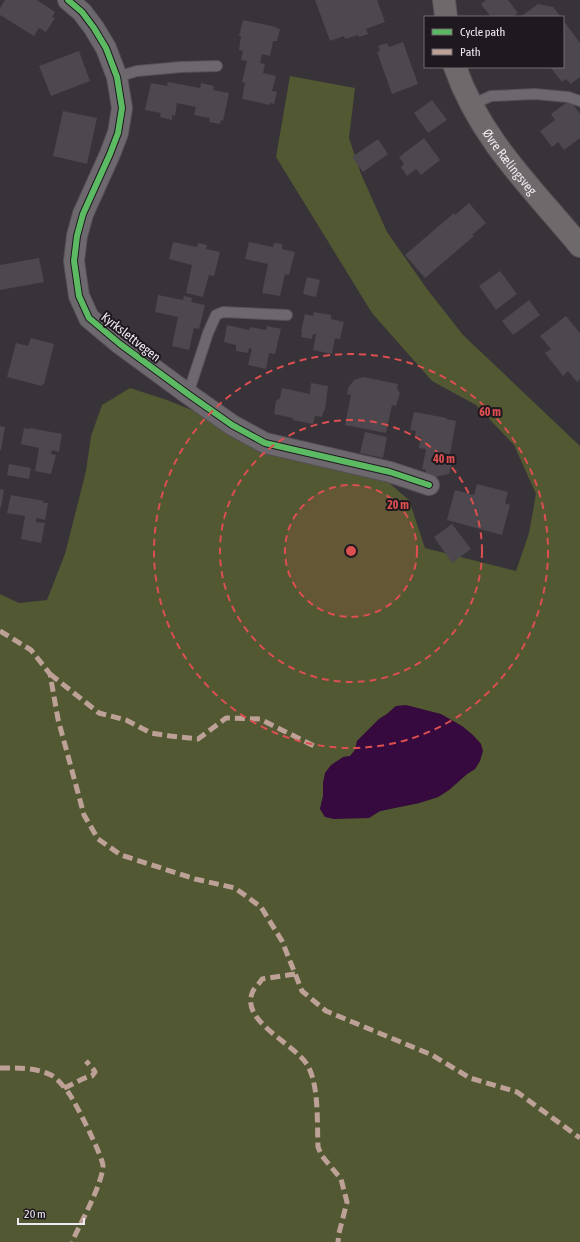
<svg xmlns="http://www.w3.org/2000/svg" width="580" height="1242" viewBox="0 0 580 1242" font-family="'Asap Condensed',sans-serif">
	<rect width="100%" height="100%" fill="#383239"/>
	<path fill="#525831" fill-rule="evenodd" d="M290,76L355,88L349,138L361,174L387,232L427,289L463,335L580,446V1242H0V594L19,603L47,600L65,554L86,471L91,436L102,405L130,388L167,400L256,436L381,476L409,500L425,548L516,571L529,533L536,494L514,445L476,405L432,381L372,313L276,157ZM396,706L462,726L481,744L475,769L467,774L449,790L438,797L419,803L380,811L368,818L320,809L323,796V783L343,757L350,756L355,750L357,741L379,719L387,714Z"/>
	<path fill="#360a3e" d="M406,705L441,714L462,726L473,735L481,744L483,751L480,761L475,769L467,774L449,790L438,797L419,803L380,811L369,818L334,819L325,817L320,809L323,796V783L325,773L331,765L343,757L350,756L355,750L357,741L379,719L387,714L396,706Z"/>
	<path fill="#4d484e" d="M5,0H37L55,12L52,17L55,18L46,32L39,28L34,36L0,15V8Z
		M315,0H377L385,22L366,29L368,34L359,37L358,35L345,39L344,36L330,41Z
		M486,0H508L518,13L513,17H491L481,4Z
		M538,4L553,7L561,17H520Z
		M243,20L276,27V28L280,29L277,41H273L270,56L262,54L260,63L265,64L263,73L276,76L272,91L277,92L274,104L270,103V105L242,99L245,83L242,82L247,61L241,60L243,51L239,50L241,36H239Z
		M563,20L580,43V77L571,84L566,79L562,82L550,67H563Z
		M403,42L418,84L392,94L377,52L380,51L378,46L387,43L389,47Z
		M79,51L90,81L51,96L39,66Z
		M168,82L200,88L201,83L214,86L213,90L229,93L223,121L221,120L220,124L209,122L210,118L194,115L196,107L177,103L175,116L172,115V120L160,117L161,113L145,110L151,83L167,86Z
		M432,100L447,120L428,133L414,113Z
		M570,100L580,114V138L564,150L558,142L552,147L540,131L555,120L551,114Z
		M63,111L97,118L87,164L53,156Z
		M424,138L440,160L421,175L416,169L407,176L401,167L404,164L399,157Z
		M378,139L388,154L363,172L352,157Z
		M469,203L486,223L472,235L474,236L425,278L405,255L454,213L455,215Z
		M173,242L197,247L198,243L207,245L206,249L220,252L214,276L209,275L203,297L186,293L192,265L169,259Z
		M249,242L273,247L274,243L282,244V249L295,252L289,275L285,274L280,296L262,293L268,264L245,259Z
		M39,258L44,282L0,290V265Z
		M500,271L517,294L496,310L479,286Z
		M307,277L320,280L316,297L303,294Z
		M158,295L183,300L184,296L192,298L191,302L205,305L199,329L194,328L189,350L172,346L178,317L155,312Z
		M529,300L540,315L513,335L502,321Z
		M314,312L331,315V319L344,322L340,339L335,338L332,354L313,350L316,334H313L312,339L301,337L302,332H301L305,314L313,316Z
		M566,316L580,333V379L577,382L568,371L563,376L545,353L551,349L540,336Z
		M227,325L249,330L250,327L266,330L267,326L281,329L275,354L269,353L266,369L248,365L252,349L249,348L248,353L236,351V345L224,342Z
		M31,338L54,344L44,384H43L42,386L7,377L16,343L28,346Z
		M363,377L398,384L397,389L400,393L396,406L392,405L386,433L345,425L351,395L347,394L348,388L354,380Z
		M311,383L328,386L325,410H324L322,417L315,416L313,424L293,420V418L274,414L276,401L280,398L282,388L310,394Z
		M414,412L447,418L446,419L456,421L450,454L441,453L439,460L452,463L449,474L425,479L426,470L422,469L426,449L419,448L421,437L415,436L416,431L410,430Z
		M0,426L5,427L1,450H0Z
		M24,428L30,429V428L62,434L59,452L52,450L51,454L56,455L51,474L35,471L39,448L21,444Z
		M365,432L387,437L383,458L360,453Z
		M9,464L31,468L29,479L7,475Z
		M477,484L508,492L505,503L510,505L502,535L447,520L455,490L474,495Z
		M0,489L4,490L1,508H0Z
		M11,495L44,501L43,503H48L45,520L37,518L36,522L45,523L41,543L21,539L25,516L7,513Z
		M452,524L471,549L452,563L434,537Z"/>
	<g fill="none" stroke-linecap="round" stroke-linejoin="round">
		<defs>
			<path id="service" d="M117,77L137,71L181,67L217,66
				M471,105L491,96L535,94L568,97L580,101
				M188,394L208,333L216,315L223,312L287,315"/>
			<path id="minor" d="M68,0L82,12L94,28L106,48L117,77L122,108L118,133L110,154L83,214L77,236L74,261L79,296L89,318L120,344L188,394L232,425L265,443L390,472L429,485"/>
			<g id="secondary">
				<path d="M444,0L446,17"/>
				<path id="s1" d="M455,67C480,139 533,189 580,246"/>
			</g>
		</defs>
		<use href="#service" stroke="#565057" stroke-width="12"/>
		<use href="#minor" stroke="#565057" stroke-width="22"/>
		<use href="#secondary" stroke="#565057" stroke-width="24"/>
		<use href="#service" stroke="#6d686e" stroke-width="10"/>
		<use href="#minor" stroke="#6d686e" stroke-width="20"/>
		<use href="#secondary" stroke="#6e696a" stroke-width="22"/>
		<path stroke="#bda197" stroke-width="5" stroke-dasharray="10 5" stroke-linecap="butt" d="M0,631L31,650L50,674L58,719L84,815L98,839L121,855L195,879L235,888L261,907L282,941L302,991L326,1011L432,1055L470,1078L517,1092L580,1138
			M50,674L99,713L126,720L151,733L170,736L198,739L226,718L260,719L314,746
			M295,974L262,979C260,983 255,987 253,991C238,1022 298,1044 309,1068C319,1089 317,1124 318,1147L322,1156L341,1179L347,1202L339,1233L338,1242
			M0,1068C17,1068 35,1067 51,1075C57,1078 64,1087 68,1092C75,1101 103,1157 103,1166C102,1185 80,1224 72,1242
			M64,1088C74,1084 82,1078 92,1076L95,1072L93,1069L86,1061"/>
		<defs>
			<path id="cycleway" d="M68,0L82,12L94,28L106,48L117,77L122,108L118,133L110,154L83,214L77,236L74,261L79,296L89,318L120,344L188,394L232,425L265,443L390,472L429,485"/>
		</defs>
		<use href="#cycleway" stroke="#1e191f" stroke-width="8"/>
		<use href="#cycleway" stroke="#5cba63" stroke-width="6"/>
	</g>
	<circle cx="351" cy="551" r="66" fill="#db4f50" fill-opacity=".12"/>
	<g fill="none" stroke="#db4f50" stroke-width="2" stroke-dasharray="7 5">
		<circle cx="351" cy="551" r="66"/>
		<circle cx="351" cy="551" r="131"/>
		<circle cx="351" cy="551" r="197"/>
	</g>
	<g text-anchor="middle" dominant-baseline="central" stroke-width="4" stroke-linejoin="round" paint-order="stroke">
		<g font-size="13" fill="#f0e9f1" stroke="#1e191f">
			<text stroke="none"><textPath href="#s1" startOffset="110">Øvre Rælingsveg</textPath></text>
			<text transform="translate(131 337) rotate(38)">Kyrkslettvegen</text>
		</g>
	</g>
	<circle cx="351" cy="551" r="6" fill="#db4f50" stroke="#1e191f" stroke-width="2"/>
	<g font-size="12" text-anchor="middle" font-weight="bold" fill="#db4f50" stroke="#1e191f" stroke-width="4" stroke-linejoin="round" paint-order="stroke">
		<text x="490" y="416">60 m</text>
		<text x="444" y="463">40 m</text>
		<text x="398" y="509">20 m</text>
	</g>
	<rect x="424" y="16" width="140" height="52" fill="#1e191f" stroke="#726c73"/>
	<rect x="432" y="29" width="20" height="6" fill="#5cba63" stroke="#726c73"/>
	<text x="460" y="36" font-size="12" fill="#f0e9f1">Cycle path</text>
	<rect x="432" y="49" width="20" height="6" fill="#bda197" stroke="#726c73"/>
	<text x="460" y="56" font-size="12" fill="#f0e9f1">Path</text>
	<path d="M18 1218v6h66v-6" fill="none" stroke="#f0e9f1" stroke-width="2"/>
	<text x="24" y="1218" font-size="12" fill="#f0e9f1" stroke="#1e191f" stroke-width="3" paint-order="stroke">20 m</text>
</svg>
